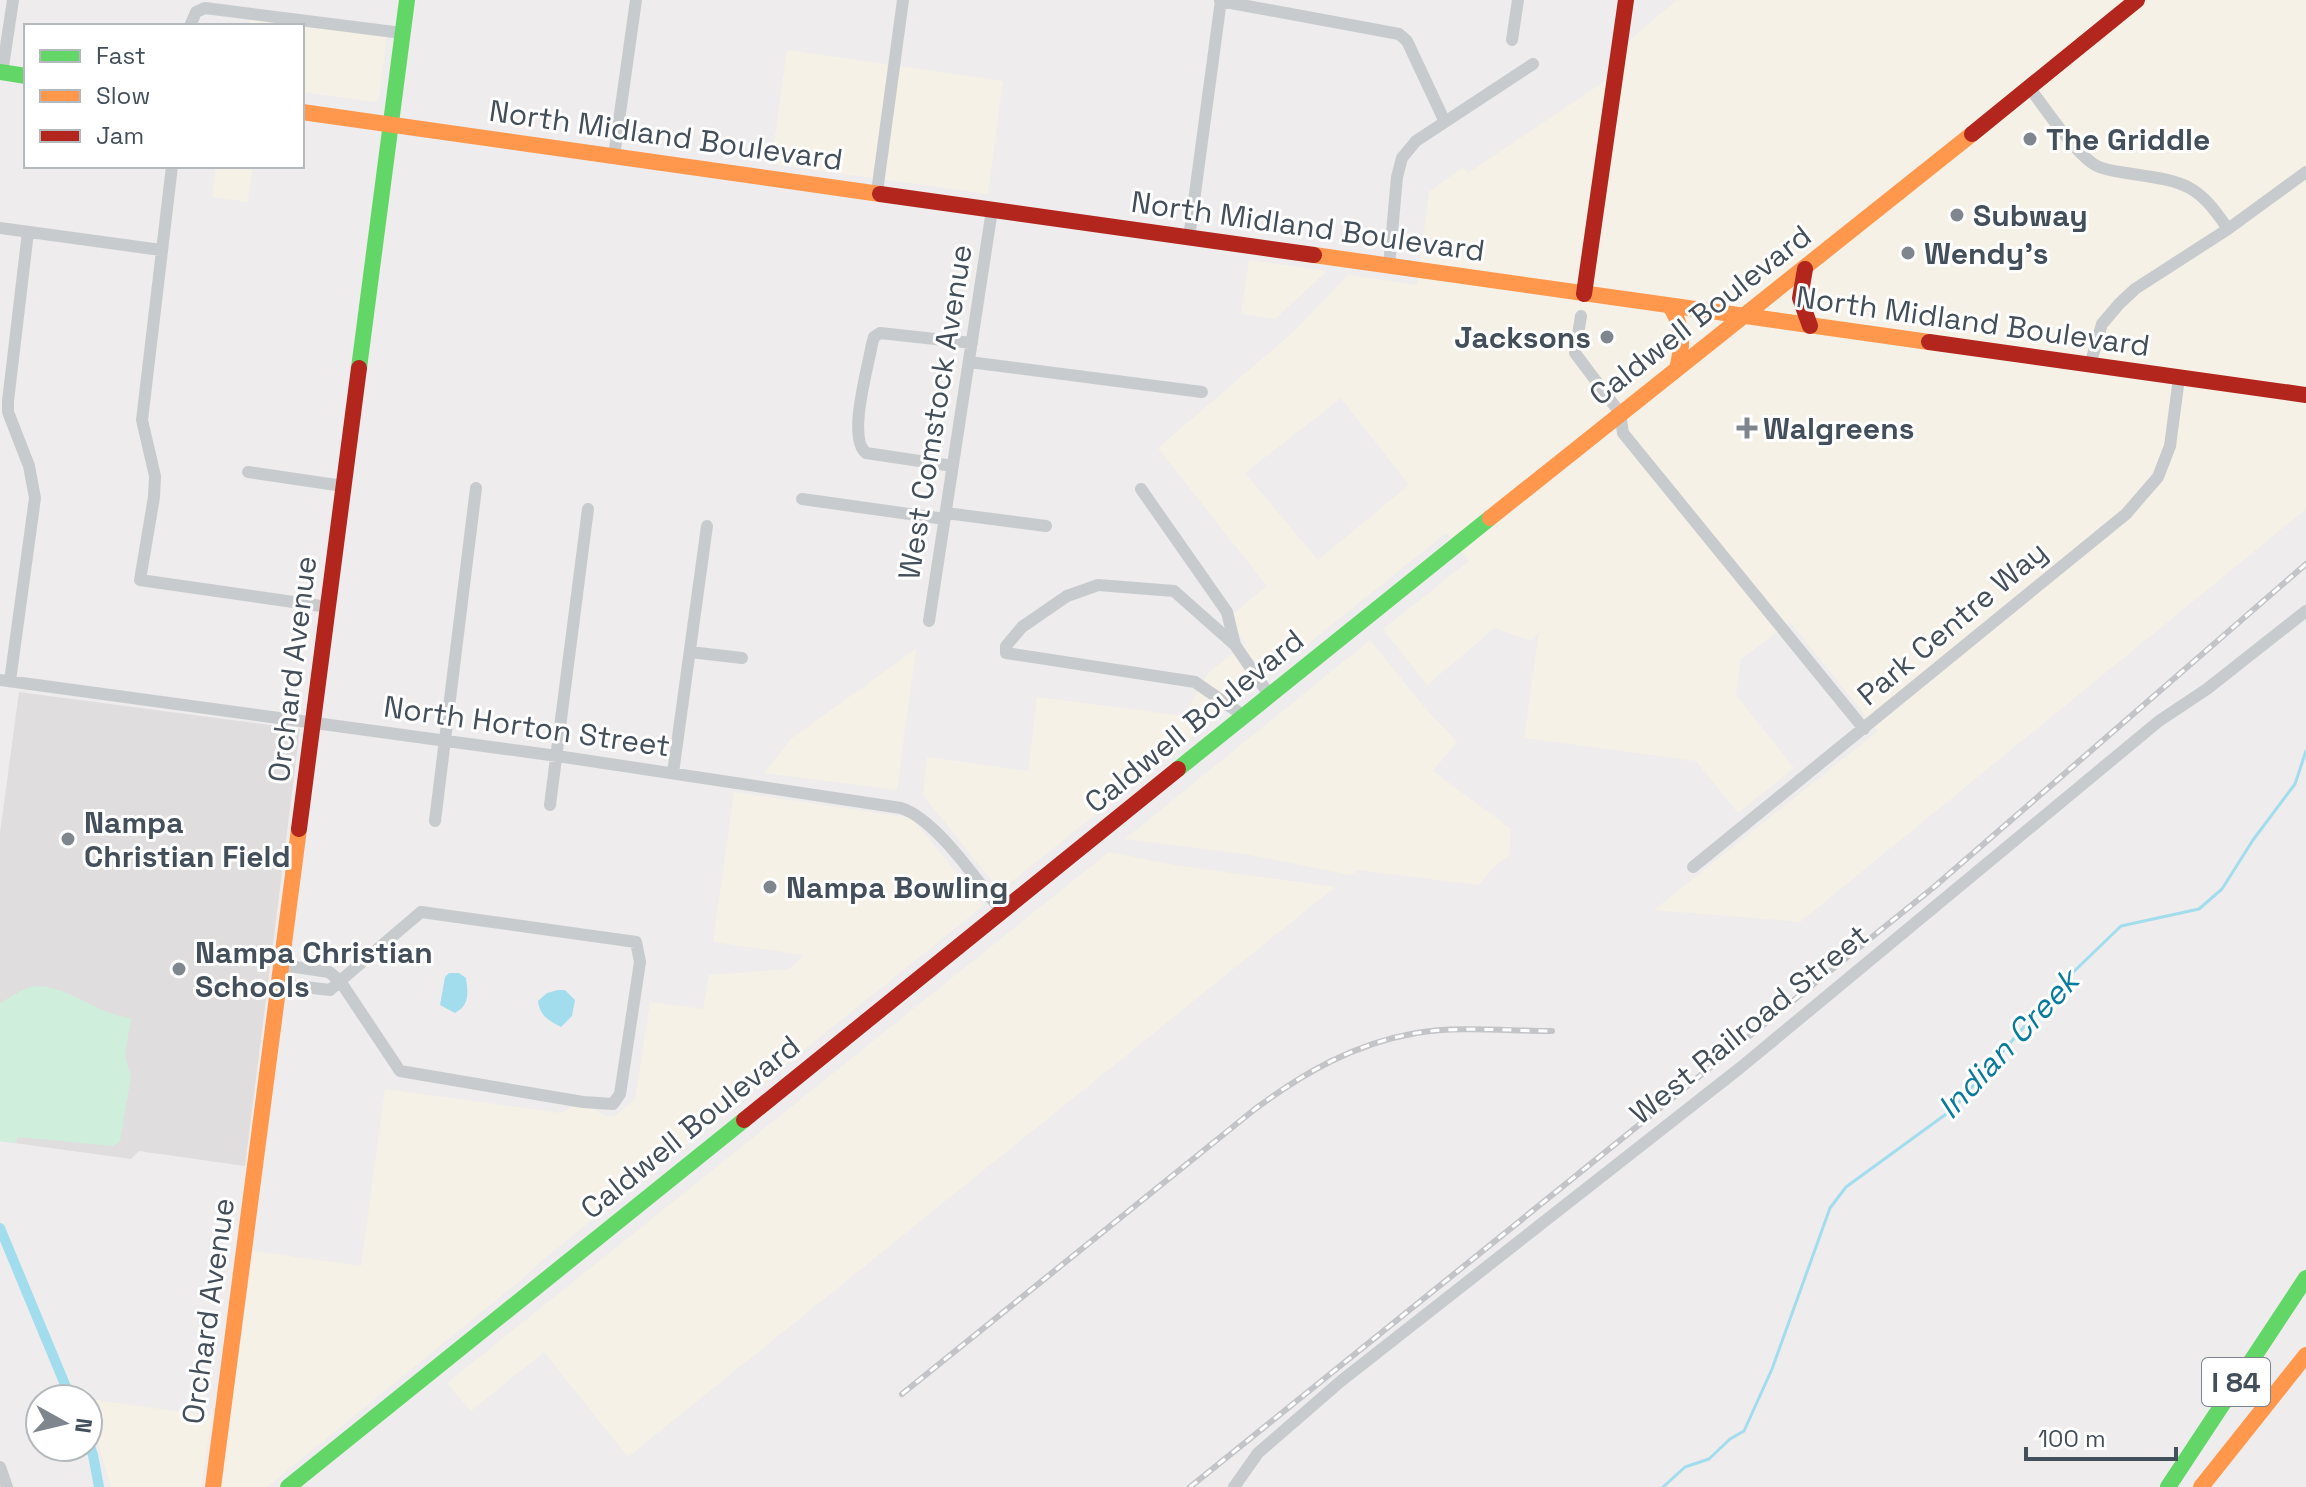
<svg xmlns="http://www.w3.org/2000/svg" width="2306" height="1487" viewBox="0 0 2306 1487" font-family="'Space Grotesk',sans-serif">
	<rect width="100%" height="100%" fill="#eeecec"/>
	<path fill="#f6f1e6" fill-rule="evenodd" d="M1677,0H2306V509L1800,922L1654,910L1878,731L1790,622L1741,659L1736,695L1794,768L1738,813L1696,761L1524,738L1539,632L1531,641L1495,628L1427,685L1383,629L1469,561L1446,533L1000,891L923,795L927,757L1028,771L1037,697L1184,716L1208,673L1246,643L1227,619L1267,586L1158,448L1291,334L1348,275L1417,285L1429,192L1463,167L1468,173L1602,83L1631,39ZM1341,398L1409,485L1318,560L1245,473Z
		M250,18L387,36L379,98L375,102L302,92V26H249Z
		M787,50L1003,81L988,194L771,164Z
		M216,166H253L248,202L212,197Z
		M1249,260L1327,271L1275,319L1241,314Z
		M1370,640L1425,708L1457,742L1433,771L1511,829L1509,856L1494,867L1479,885L1358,870L1351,875L1245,854L1125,839Z
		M916,649L897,790L764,773L792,738Z
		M734,792L912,818L983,906L541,1261L527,1275L267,1487H221L253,1251L361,1266L385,1089L561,1113L581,1102L605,1116H615L635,1099L650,1002L703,1009L709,975L789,969L804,955L713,942Z
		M1109,852L1174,865L1335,887L628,1457L544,1352L471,1411L447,1383Z
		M88,1399L212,1416L201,1487H111L88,1408Z"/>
	<path fill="#dfddde" d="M19,692L300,729L245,1166L139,1151L131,1159L0,1141V833Z"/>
	<path fill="#cfeedb" d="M36,986C72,987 96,1014 131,1018L125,1056L131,1077L120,1141L113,1146L18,1137L16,1143L0,1141V1003L24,989Z"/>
	<path fill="#a2ddee" d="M449,973H459L466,978C468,993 470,1005 455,1013L440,1005L445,977Z
		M558,990H565L575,1000L572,1016L561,1027C548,1020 540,1016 538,1001L547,993Z"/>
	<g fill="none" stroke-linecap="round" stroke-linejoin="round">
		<path stroke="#a2ddee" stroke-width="3" d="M1663,1487L1685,1467L1709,1459L1730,1439L1744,1431L1772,1369L1830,1208L1846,1187L1953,1109L2062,983L2121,926L2199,909L2222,889L2253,840L2295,784L2306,751"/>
		<path stroke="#a2ddee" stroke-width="10" d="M0,1228L71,1399
			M88,1441L93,1455L99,1487"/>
		<path stroke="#c8cbcd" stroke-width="12" d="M1220,1L1399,34L1407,41L1445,122
			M190,26L196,12L205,8L402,33
			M1512,40L1518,0
			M2,73L13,0
			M2029,87C2044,107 2076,155 2097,166C2107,171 2121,172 2133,174C2185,182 2197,183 2228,229
			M614,156L636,0
			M172,166L142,420L155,476L154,497L140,580L328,607
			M877,192L903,0
			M0,228L161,250
			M1189,238L1221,0
			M1389,266L1397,177L1402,158L1416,141L1533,64
			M1581,316L1575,353L1620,413L1623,433L1864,729
			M969,362L1202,392
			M2090,365L2102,324L2119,304L2135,289L2228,229L2306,172
			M953,466L866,453C847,438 868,368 872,344L874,337L880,333L972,343
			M248,472L343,486
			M1141,489L1227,612L1235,645L1270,696
			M802,499L945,519
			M946,513L1046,526
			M929,621L992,210
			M1235,645L1174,591L1098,585L1067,596L1022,627L1006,646V653L1195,682L1244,716
			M690,652L742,658
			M0,680L557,756L901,808C936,819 978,882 1002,912
			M10,681L35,498L29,466L8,412V401L28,232
			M673,773L707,526
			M550,805L588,509
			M435,821L476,488
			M1693,867L2126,514L2158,477L2170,446L2179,378
			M421,912L636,942L640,962L620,1094L613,1104L583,1102L400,1071L340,981Z
			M279,984L330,990L340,981L329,972L282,965
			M0,1467L7,1487
			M1234,1487L1258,1453L1341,1381L1740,1068L2159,721L2207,689L2306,611"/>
		<path stroke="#63d668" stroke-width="16" d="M0,72L26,76
			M359,368L407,0
			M1178,769L1490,518
			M288,1487L744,1120
			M2168,1487L2306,1278"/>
		<path stroke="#ff974d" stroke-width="16" d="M302,112L880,194
			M1314,255L1929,342
			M1670,306C1684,328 1683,344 1677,369
			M1490,518L1972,134
			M213,1487L299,829
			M2201,1487L2306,1355"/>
		<path stroke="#b3261e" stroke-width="16" d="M1972,134L2137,0
			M880,194L1314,255
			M1805,269L1800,298L1810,326
			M1584,294L1626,0
			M1929,342L2306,395
			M299,829L359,368
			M744,1120L1178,769"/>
		<defs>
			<path id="rail" d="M902,1394L1255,1109C1305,1072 1354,1044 1416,1033C1460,1026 1507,1031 1552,1031
				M1190,1487L1934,887L2306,564"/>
		</defs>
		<use href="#rail" stroke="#c2c4c7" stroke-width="6"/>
		<use href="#rail" stroke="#fff" stroke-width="3" stroke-dasharray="9" stroke-linecap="butt"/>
	</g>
	<g fill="#7f868d" stroke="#fff" stroke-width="3">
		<circle cx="2030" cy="139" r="8"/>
		<circle cx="1957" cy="215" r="8"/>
		<circle cx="1908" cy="253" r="8"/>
		<circle cx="1607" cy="337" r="8"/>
		<path d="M1743 416h8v8h8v8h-8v8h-8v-8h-8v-8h8z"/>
		<circle cx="68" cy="839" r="8"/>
		<circle cx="770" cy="887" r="8"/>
		<circle cx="179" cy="969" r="8"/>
	</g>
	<g text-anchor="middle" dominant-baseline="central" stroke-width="6" stroke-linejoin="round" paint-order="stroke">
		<rect fill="#fff" stroke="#7b848c" stroke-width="2" x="2202" y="1358" width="68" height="48" rx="6"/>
		<g font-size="28" font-weight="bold" fill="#434f5a">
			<text x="2236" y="1382">I 84</text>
		</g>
		<g font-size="30" fill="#434f5a" stroke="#fff">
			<text transform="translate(666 135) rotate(8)">North Midland Boulevard</text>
			<text transform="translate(1308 226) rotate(8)">North Midland Boulevard</text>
			<text transform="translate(1700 315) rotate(-38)">Caldwell Boulevard</text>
			<text transform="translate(1973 321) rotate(8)">North Midland Boulevard</text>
			<text transform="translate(935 412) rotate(-81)">West Comstock Avenue</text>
			<text transform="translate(1952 623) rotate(-40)">Park Centre Way</text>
			<text transform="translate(292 669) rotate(-83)">Orchard Avenue</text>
			<text transform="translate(1194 721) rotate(-39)">Caldwell Boulevard</text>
			<text transform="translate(527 726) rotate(8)">North Horton Street</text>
			<text transform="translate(1749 1024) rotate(-39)">West Railroad Street</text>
			<text transform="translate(690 1127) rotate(-39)">Caldwell Boulevard</text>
			<text transform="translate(208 1311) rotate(-82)">Orchard Avenue</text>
		</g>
		<g font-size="30" font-weight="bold" fill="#434f5a" stroke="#fff" text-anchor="start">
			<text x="2046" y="139">The Griddle</text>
			<text x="1973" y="215">Subway</text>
			<text x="1924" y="253">Wendy's</text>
			<text x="1591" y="337" text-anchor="end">Jacksons</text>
			<text x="1763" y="428">Walgreens</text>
			<text x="84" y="822">Nampa<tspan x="84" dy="34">Christian Field</tspan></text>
			<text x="786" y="887">Nampa Bowling</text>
			<text x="195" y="952">Nampa Christian<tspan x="195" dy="34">Schools</tspan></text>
		</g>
		<g font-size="32" font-style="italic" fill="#077b9c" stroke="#fff">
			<text transform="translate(2008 1044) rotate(-47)">Indian Creek</text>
		</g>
	</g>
	<rect x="24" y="24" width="280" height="144" fill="#ffffff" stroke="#b4b9bd" stroke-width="2"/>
	<rect x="40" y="50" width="40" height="12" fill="#63d668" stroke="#b4b9bd" stroke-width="2"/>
	<text x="96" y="64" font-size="24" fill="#434f5a">Fast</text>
	<rect x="40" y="90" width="40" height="12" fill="#ff974d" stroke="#b4b9bd" stroke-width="2"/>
	<text x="96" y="104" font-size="24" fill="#434f5a">Slow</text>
	<rect x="40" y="130" width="40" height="12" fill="#b3261e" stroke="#b4b9bd" stroke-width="2"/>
	<text x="96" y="144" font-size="24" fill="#434f5a">Jam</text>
	<g transform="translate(64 1423) rotate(98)"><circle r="38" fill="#ffffff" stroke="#b4b9bd" stroke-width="2"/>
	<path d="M0-6L14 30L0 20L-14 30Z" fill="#7f868d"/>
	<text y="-12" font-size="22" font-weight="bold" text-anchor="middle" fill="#434f5a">N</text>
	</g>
	<path d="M2026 1447v12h150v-12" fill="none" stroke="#434f5a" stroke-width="4"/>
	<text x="2038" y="1447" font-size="24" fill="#434f5a" stroke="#ffffff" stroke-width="6" paint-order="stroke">100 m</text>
</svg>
